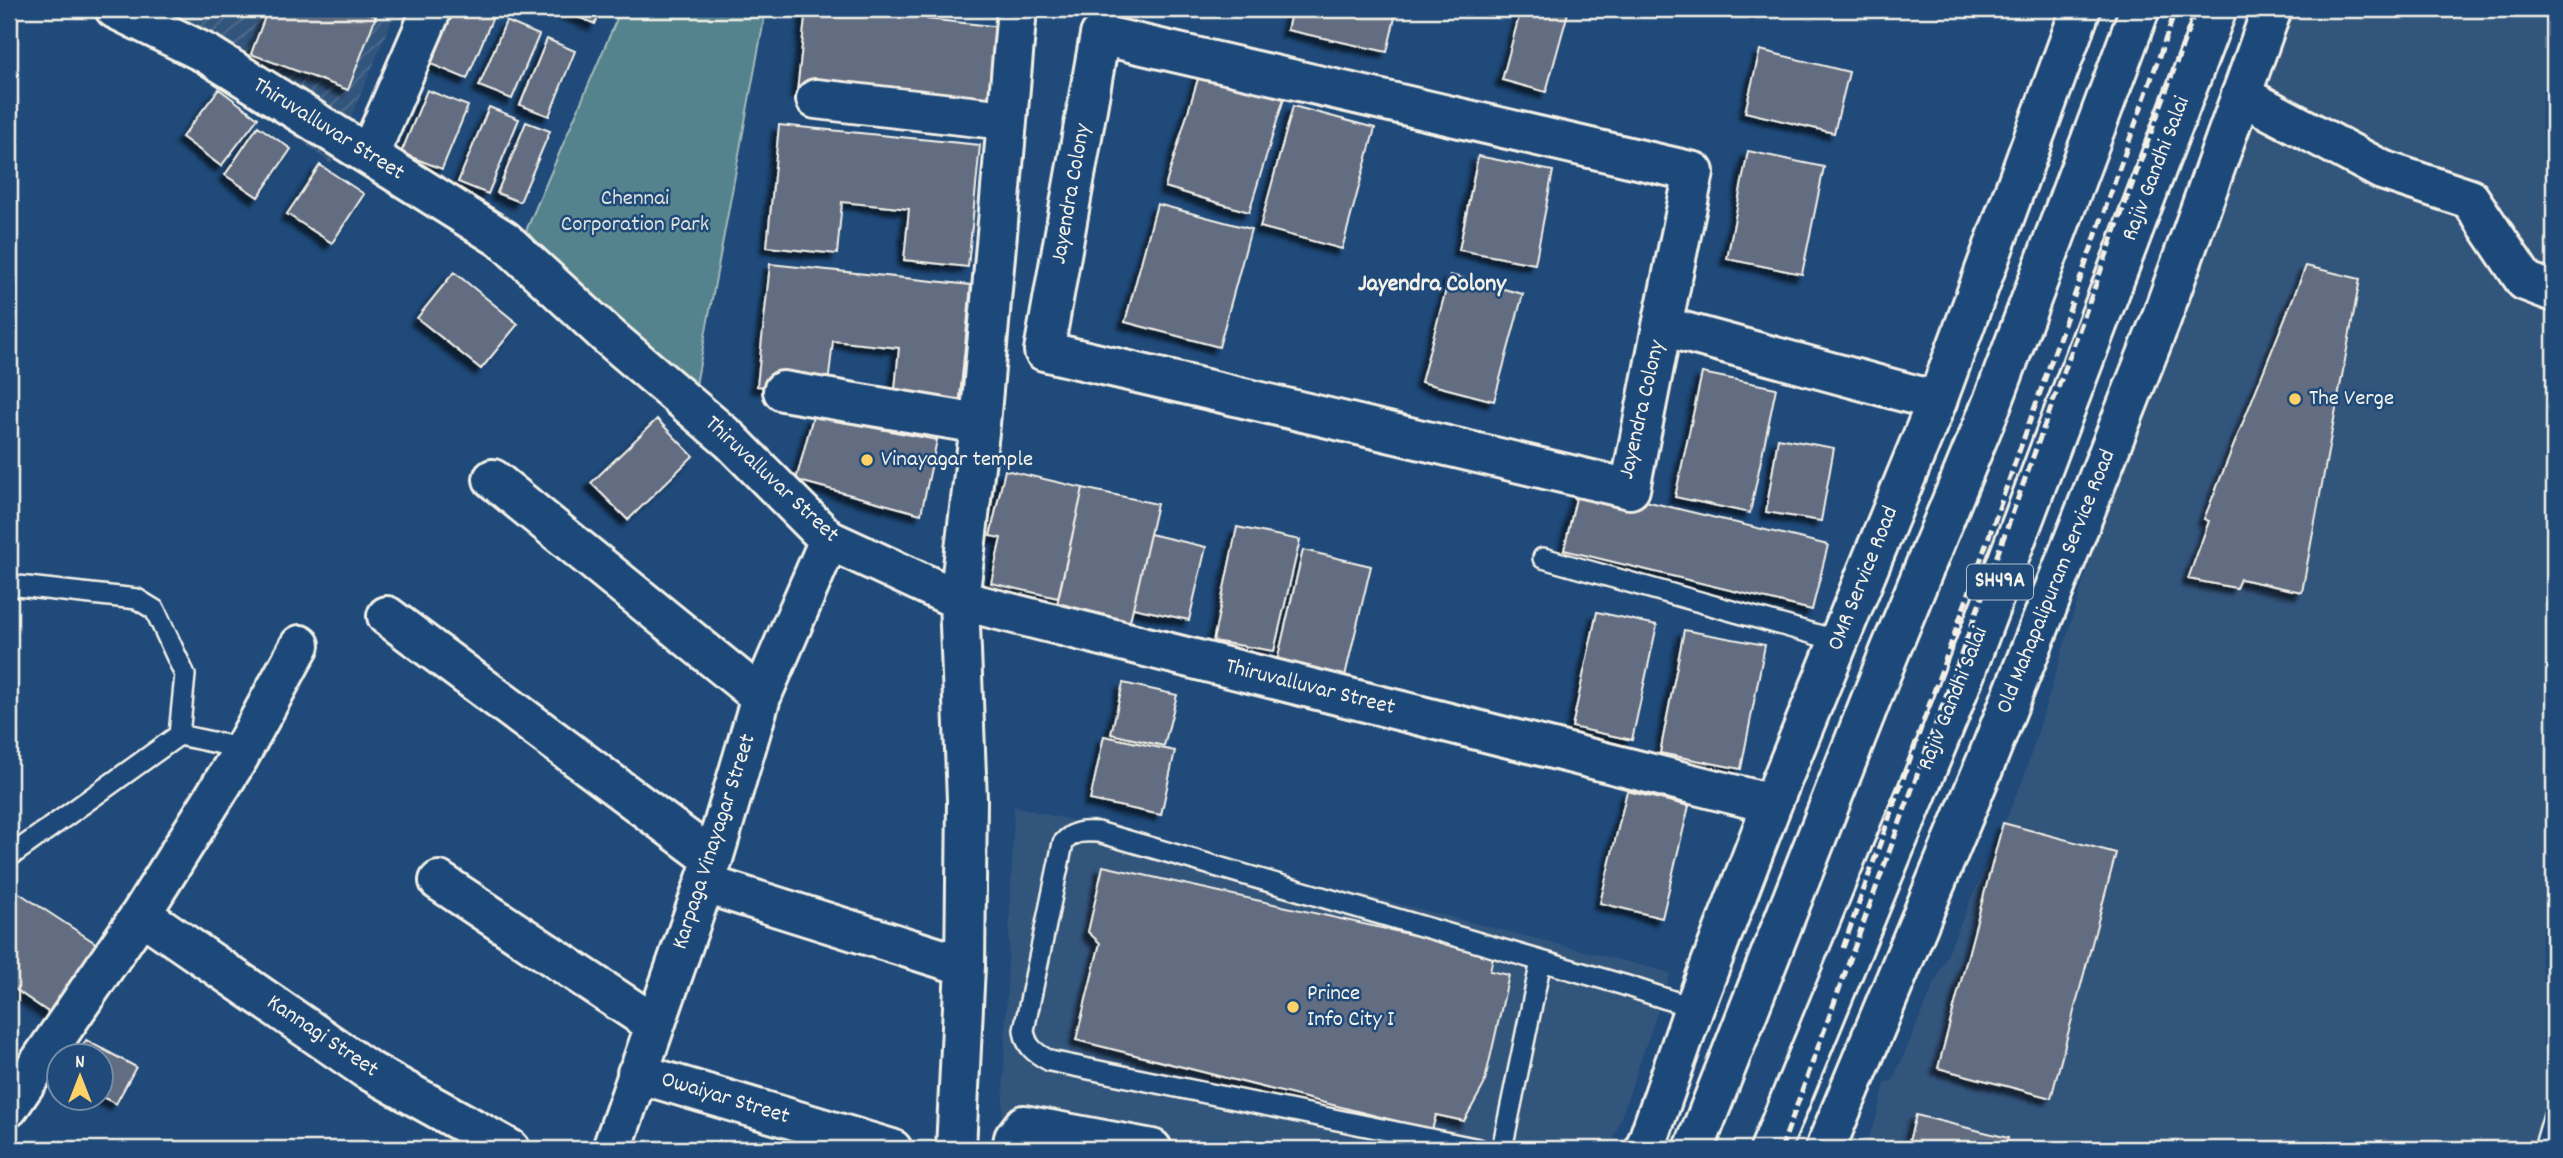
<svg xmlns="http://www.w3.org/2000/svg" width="2563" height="1158" viewBox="0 0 2563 1158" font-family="Dekko,sans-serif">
	<defs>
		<pattern id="industrial-furrows" width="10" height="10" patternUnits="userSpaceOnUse" patternTransform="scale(1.75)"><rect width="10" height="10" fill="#33547c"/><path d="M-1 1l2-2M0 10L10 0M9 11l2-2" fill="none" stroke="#516d8f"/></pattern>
		<filter id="shadow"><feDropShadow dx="-6" dy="6" stdDeviation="2" flood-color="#0009"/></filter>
	</defs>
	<rect width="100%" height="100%" fill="#1f4a7a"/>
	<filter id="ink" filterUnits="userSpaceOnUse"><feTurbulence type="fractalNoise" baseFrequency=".0143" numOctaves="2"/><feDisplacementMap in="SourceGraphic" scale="14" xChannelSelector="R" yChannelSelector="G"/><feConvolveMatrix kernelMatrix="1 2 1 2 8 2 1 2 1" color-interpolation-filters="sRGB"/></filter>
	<g filter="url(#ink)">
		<path fill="#33547c" d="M2257,9H2554V1149H1863L1875,1122L1886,1081L1892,1082L2024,777Z
			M1014,806L1671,973L1610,1149H1001Z"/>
		<path fill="url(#industrial-furrows)" d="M129,9H397L331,164Z"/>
		<path fill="#55838d" stroke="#a4baba" stroke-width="2" d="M621,9H766L696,385L522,240Z"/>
		<path fill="#626d82" stroke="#f4f1e8" stroke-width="2" filter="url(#shadow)" d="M268,9H357L376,16L348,90L251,54Z
			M454,9H487L495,12L467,79L431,64Z
			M559,9H602L595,24Z
			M806,9L880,11V9H928L927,19L1001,27L991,112L797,92Z
			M1292,9H1397L1387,52L1287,30Z
			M1521,9H1569L1546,92L1502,80Z
			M506,21L539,35L512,99L479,86Z
			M547,39L575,51L549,116L520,105Z
			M1760,50L1849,72L1834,133L1745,112Z
			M1201,69L1285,95L1249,212L1165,187Z
			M219,89L258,118L221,166L182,137Z
			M427,90L468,106L442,169L401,153Z
			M1293,106L1375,128L1342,249L1260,227Z
			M489,107L519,119L488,194L458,182Z
			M526,122L550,131L520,202L497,193Z
			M779,125L980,145L968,267L904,260L909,209L842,202L837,254L767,247Z
			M258,126L291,149L258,197L225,175Z
			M1748,151L1824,167L1802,274L1727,259Z
			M1478,156L1553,171L1535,264L1459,250Z
			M320,165L364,194L332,243L287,214Z
			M1157,204L1251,229L1219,347L1125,322Z
			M770,264L971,285L959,407L894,400L899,348L833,341L827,393L757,386Z
			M2306,266L2360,279L2302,592L2240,579L2236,588L2188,579L2209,521L2204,519Z
			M454,272L518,324L481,369L417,318Z
			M1450,275L1523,294L1494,401L1421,382Z
			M1702,373L1776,388L1750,513L1675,497Z
			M813,416L937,440L921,514L796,480Z
			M657,419L693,456L628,520L591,483Z
			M1778,438L1834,448L1821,521L1766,512Z
			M1005,470L1083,488L1058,598L991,583L1001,538L990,536Z
			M1579,485L1828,545L1812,610L1564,550Z
			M1083,488L1157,504L1129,625L1056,609Z
			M1237,527L1300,540L1274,651L1213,641Z
			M1150,534L1206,547L1189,620L1133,608Z
			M1303,550L1371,566L1345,676L1277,661Z
			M1597,612L1657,625L1632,740L1572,727Z
			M1684,630L1765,645L1741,769L1660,753Z
			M1123,683L1177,695L1164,746L1111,734Z
			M1104,736L1175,751L1161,815L1090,800Z
			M1627,791L1689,806L1662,918L1600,903Z
			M2003,823L2116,853L2051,1098L1938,1068Z
			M1103,866L1494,953L1490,971L1509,975L1484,1085L1464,1121L1436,1115L1432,1130L1076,1040L1100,943L1088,932Z
			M10,887L100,946L54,1016L9,985Z
			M86,1040L136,1067L116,1104L102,1097V1056H77Z
			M1916,1115L2008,1138L2005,1149H1907Z"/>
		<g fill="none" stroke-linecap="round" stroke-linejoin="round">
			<defs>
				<path id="service" d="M1543,558L1839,641
					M9,585L137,599L155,610L185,675L179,735L9,857
					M179,735L226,745L239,757
					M1479,1149L1050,1061C1035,1053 1026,1047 1024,1030L1063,843C1073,831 1083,831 1098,832L1624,985L1694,1008
					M1502,1149L1541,961
					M2544,1149L2554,1115"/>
				<path id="minor" d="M115,9L207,54L504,240L607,335L731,441L829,540L959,600L1772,804
					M2241,95L2382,170L2470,199L2525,281L2554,292
					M816,99L1006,120
					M369,155L432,9
					M1662,326L1630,489L1044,351L1100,35L1694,172L1662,326L1937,401
					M783,391L980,424
					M493,479L761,697
					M387,616L713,859
					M439,881L654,1024
					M705,884L965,966
					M141,914L366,1069L510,1149
					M637,1073L892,1149
					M9,1107L141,914L239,757L300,645
					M612,1149L713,859L761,697L829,540
					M956,1149L965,966L967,800L959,600L980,424L1017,9
					M1012,1149L1014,1138L1024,1125L1152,1149"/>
				<path id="tertiary" d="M1645,1149L1694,1008L1772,804L1937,401L2081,9
					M1825,1149L1986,762L2160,322L2272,9"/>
				<path id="primary" d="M1694,1149L1888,656L1993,401L2140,9
					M1770,1149L1951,710L2217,9"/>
			</defs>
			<use href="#service" stroke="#f4f1e8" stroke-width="24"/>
			<use href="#minor" stroke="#f4f1e8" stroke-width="44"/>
			<use href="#tertiary" stroke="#f4f1e8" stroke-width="44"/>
			<use href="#primary" stroke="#f4f1e8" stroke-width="44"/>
			<use href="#service" stroke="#1f4a7a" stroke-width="19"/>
			<use href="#minor" stroke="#1f4a7a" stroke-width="38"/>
			<use href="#tertiary" stroke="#1f4a7a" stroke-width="38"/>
			<use href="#primary" stroke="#1f4a7a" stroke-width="38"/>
			<path stroke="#f4f1e8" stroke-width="5" stroke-dasharray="10 5" stroke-linecap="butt" d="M1843,948L2176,9
				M1781,1149L2196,9"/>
		</g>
	</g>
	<g fill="#ffd166" stroke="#1f4a7a" stroke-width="2.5">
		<circle cx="2295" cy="399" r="7"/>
		<circle cx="867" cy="460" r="7"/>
		<circle cx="1293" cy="1007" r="7"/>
	</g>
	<g text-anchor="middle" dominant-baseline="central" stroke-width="5" stroke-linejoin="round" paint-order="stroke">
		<rect fill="#1f4a7a" stroke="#b4bfc7" stroke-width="2" x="1967" y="564.5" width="66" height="35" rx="5"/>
		<g font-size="21" font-weight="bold" fill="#f4f1e8">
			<text x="2000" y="582">SH49A</text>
		</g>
		<g font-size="23" fill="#f4f1e8" stroke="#1f4a7a">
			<text transform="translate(328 130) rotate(32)">Thiruvalluvar Street</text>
			<text transform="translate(2157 169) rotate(-69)">Rajiv Gandhi Salai</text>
			<text transform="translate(1072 194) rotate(-80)">Jayendra Colony</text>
			<text transform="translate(1643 410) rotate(-77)">Jayendra Colony</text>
			<text transform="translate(771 480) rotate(43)">Thiruvalluvar Street</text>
			<text transform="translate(1864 579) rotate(-68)">OMR Service Road</text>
			<text transform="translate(2057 582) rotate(-68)">Old Mahapalipuram Service Road</text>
			<text transform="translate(1310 688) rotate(14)">Thiruvalluvar Street</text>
			<text transform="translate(1954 699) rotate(-68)">Rajiv Gandhi Salai</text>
			<text transform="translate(715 842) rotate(-72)">Karpaga Vinayagar Street</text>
			<text transform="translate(322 1037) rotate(34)">Kannagi Street</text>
			<text transform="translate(725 1099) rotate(17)">Owaiyar Street</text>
		</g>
		<g font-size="23" fill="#dce0da" stroke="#1f4a7a">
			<text x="635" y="199">Chennai<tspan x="635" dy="26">Corporation Park</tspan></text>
		</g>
		<g font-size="23" fill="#f4f1e8" stroke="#1f4a7a" text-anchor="start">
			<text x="2309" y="399">The Verge</text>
			<text x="881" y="460">Vinayagar temple</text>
			<text x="1307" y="994">Prince<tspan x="1307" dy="26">Info City I</tspan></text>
		</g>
		<g font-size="24" font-weight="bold" fill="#f4f1e8" stroke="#1f4a7a">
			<text x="1432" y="285">Jayendra Colony</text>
		</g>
	</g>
	<rect width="2563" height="1158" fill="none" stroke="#1f4a7a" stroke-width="35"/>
	<rect x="18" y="18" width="2528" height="1123" fill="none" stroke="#f4f1e8" stroke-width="2.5" filter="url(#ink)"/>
	<g transform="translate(80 1077)"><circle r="33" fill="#1f4a7a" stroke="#748da6" stroke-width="2"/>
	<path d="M0-5L12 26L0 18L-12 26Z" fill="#ffd166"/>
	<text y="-10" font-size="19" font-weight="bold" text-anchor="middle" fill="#f4f1e8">N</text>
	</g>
</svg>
